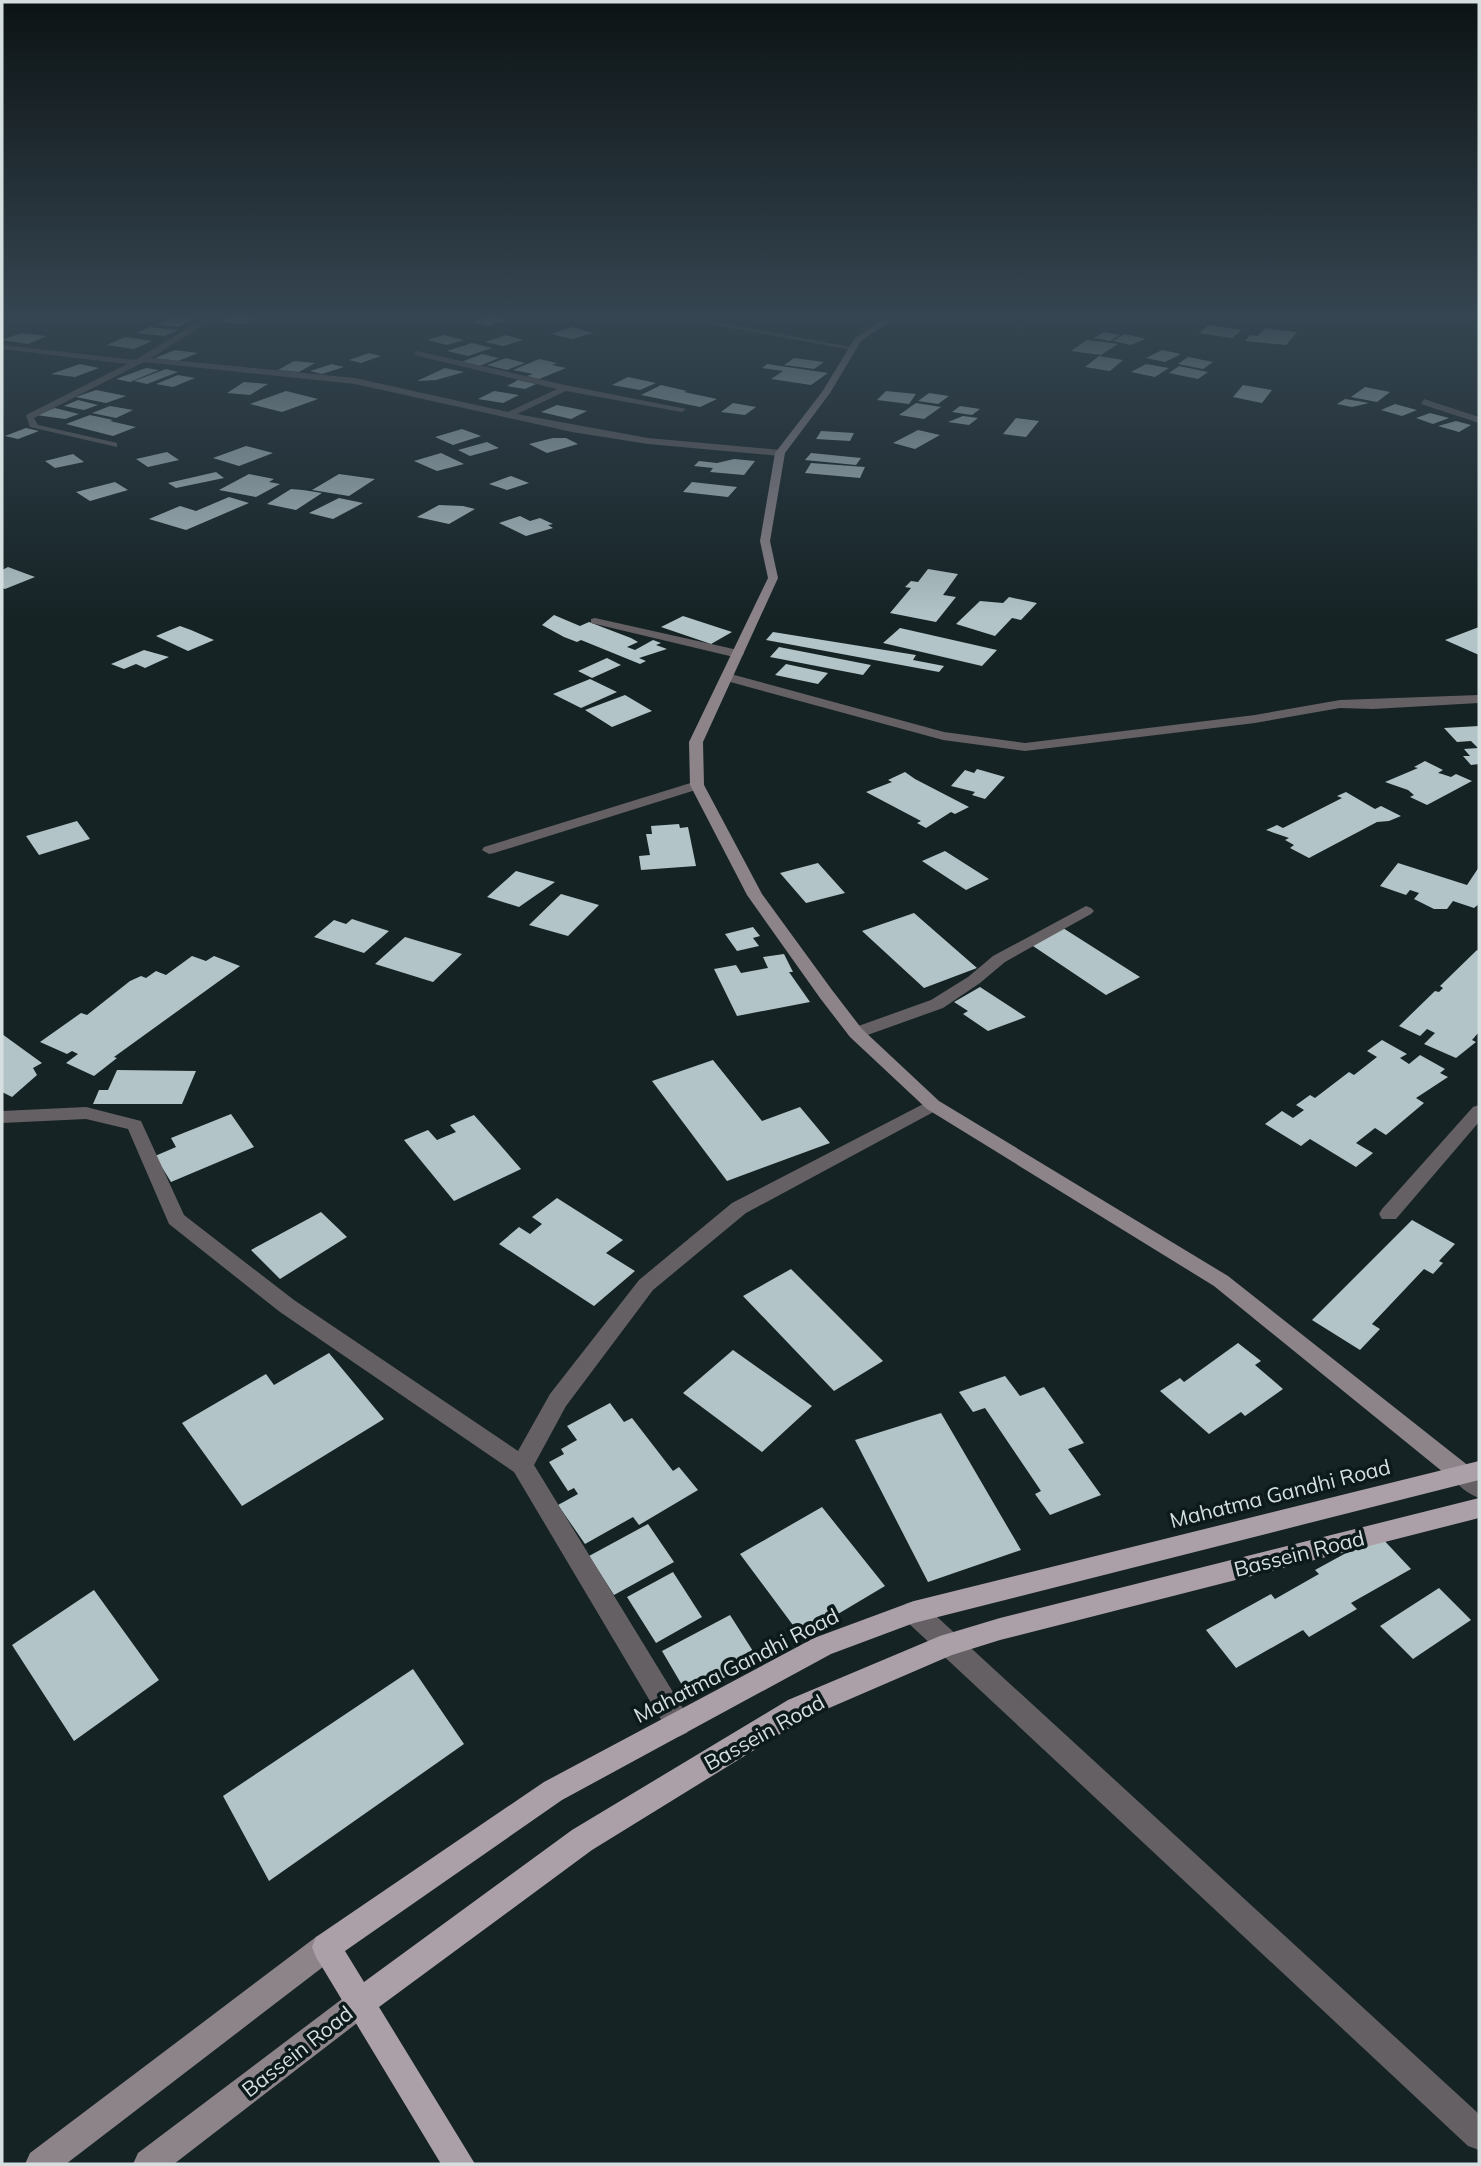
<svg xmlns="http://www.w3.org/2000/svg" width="1481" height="2166" viewBox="0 0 1481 2166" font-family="Mulish,sans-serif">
	<rect width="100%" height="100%" fill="#152325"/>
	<path fill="#b2c4c7" d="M231,316H243L256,317L246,324L221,322Z
		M490,316H497L509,319L489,326L472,322Z
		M173,317L182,318L194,319L178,327L158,325Z
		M1209,325L1242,330L1232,338L1199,333Z
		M150,327L178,330L165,336L136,333Z
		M572,327L593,333L572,339L551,334Z
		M1265,328L1297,332L1286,345L1245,341L1250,335L1258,336Z
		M1104,332L1120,335L1110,341L1094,338Z
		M21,333L47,336L28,344L2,340Z
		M1124,334L1143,338L1145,339L1131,345L1113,341Z
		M444,335L464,340L447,345L427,340Z
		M506,335L523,340L503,346L485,342Z
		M125,337L152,341L134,349L107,345Z
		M1087,340L1104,342L1118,344L1101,355L1071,351Z
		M472,343L492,348L468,356L447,351Z
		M175,350L198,353L178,361L155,358Z
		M1162,350L1181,354L1165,362L1146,358Z
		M369,353L381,356L361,363L349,360Z
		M482,354L499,358L477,367L459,363Z
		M1099,356L1123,360L1110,371L1085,367Z
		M1188,357L1213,362L1203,369L1178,364Z
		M506,358L525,363L507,370L487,365Z
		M794,358L824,362L814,369L784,365Z
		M539,359L557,363L552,365L566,368L539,379L527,376L533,374L513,370Z
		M294,361L315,363L299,372L278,370Z
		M80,364L99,368L75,377L51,374Z
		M332,364L344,367L322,374L310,371Z
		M767,364L828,373L811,385L771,379L783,371L762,368Z
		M1146,364L1169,368L1155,377L1131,372Z
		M1179,366L1208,372L1198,379L1169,373Z
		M146,368L159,370L130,382L116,379Z
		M445,368L464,372L436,380L417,381Z
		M166,369L178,372L147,384L134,381Z
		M178,375L195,378L173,387L156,384Z
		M628,377L656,383L640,390L612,385Z
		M518,380L536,384L525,389L507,386Z
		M244,382L268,384L250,395L227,393Z
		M661,385L687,391L684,392L717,399L700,407L641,395Z
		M1243,385L1272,390L1262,403L1233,397Z
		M1365,387L1390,392L1377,402L1351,397Z
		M96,390L126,396L106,403L76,397Z
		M286,391L318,399L282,412L250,404Z
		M494,391L519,395L503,403L478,399Z
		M886,391L916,394L909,404L877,400Z
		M929,393L949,396L938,404L918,401Z
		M1345,399L1358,401L1369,403L1352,407L1337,404Z
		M78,400L98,405L84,410L64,406Z
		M733,403L756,407L745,415L721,412Z
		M916,403L941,407L924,419L899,415Z
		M1395,404L1417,410L1402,416L1381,410Z
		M557,405L587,411L571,419L541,412Z
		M110,406L133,410L116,418L92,413Z
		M960,406L980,409L972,415L952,412Z
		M55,408L79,414L65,419L36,415Z
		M1430,413L1449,418L1433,424L1416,418Z
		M90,415L113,420L110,421L136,427L113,436L66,424Z
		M963,416L978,418L969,425L948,422Z
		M1016,418L1039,421L1026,437L1003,434Z
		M1456,421L1471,425L1459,432L1438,426Z
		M26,428L39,431L18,439L5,436Z
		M462,429L481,436L453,445L435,437Z
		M918,430L940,435L915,449L893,443Z
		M821,431L854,433L850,441L816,439Z
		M553,438H566L578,444L547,453L529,444Z
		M487,442L499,448L470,456L458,450Z
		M246,446L273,453L239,466L213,458Z
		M167,452L179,460L148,467L136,459Z
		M441,453L464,464L437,471L414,461Z
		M811,453L861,458L856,465L805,460Z
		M73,454L84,462L55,468L45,461Z
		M734,459L755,461L744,475L710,472L713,468L694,466L699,461L717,463Z
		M811,463L865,467L860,478L805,473Z
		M216,472L224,478L176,488L168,483Z
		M249,474L274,479L269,482L280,484L256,497L219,490Z
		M339,474L375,479L349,496L312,490Z
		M511,476L529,483L507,490L489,484Z
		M115,482L128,490L90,501L76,492Z
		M692,482L737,487L728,497L683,492Z
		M291,489L303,490L322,493L296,510L267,504Z
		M229,497L249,503L186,530L149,519L180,506L196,511Z
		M339,498L363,503L333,519L309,513Z
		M439,505L463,506L475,509L449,524L417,517Z
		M520,516L530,521L540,518L553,524L548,525L553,528L526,536L499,523Z
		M8,567L35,577L5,589L2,588V570Z
		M928,569L958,574L943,595L956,597L936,622L890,613L911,588L905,587L911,581L918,582Z
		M1009,597L1037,603L1021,620L1012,618L995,636L956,624L980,601L1003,603Z
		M554,615L580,626L589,622L631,638L638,642L627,647L635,650L653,640L661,643L656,645L667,649L639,658L646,661L640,664L581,640L577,642L564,637L542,625Z
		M683,616L732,632L711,644L661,627Z
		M180,626L191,630L214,640L188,651L156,636Z
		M1479,627V655L1445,640Z
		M900,628L997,650L982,666L883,643Z
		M773,632L916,655L913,660L944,666L939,672L766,640Z
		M779,647L871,665L863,675L770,657Z
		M144,650L169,657L145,668L136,664L124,669L111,664Z
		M607,658L621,665L592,678L578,671Z
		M786,664L828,673L818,684L775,675Z
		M590,679L617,692L581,708L553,694Z
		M625,695L652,711L612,727L585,710Z
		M1479,726V764L1471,765L1463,756H1470L1464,749L1478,748L1471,741L1457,742L1444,728Z
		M1425,761L1443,770L1438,773L1442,774L1451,777L1456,774L1472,781L1427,805L1410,797L1414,795L1408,790L1385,782L1418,768L1414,767Z
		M977,769L1005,777L985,799L972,795L975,792L951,786L965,770L974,773Z
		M905,772L915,779L969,807L955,814L951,812L926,828L917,823L921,821L866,792L892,782L888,780Z
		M1346,792L1375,809L1381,806L1401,816L1389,821L1377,822L1309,858L1290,848L1294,845L1285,840L1289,838L1266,830L1277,825L1283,828L1342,798L1337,796Z
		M77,821L90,839L39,855L26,836Z
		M679,824L680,828L688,827L696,866L641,870L639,856L650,855L646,834H652L651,826Z
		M945,851L989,879L966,890L922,861Z
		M818,863L845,893L806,903L780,873Z
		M1398,863L1467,885L1479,867V904L1474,908L1453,901L1447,909H1434L1414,899L1419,893L1410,890L1406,895L1380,886Z
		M516,871L555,882L519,907L487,897Z
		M561,894L599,905L568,936L529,925Z
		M914,913L977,968L924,988L862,931Z
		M352,919L389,931L364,953L314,937L334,920L346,924Z
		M753,927L760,936L753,938L759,946L737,951L725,934Z
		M1063,928L1140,977L1106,995L1030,944Z
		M405,937L462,954L433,982L375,964Z
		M1477,950L1479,951V1032L1472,1040L1476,1042L1456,1058L1424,1044L1435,1033L1427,1029L1420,1036L1399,1026L1435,991L1439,992L1443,988L1440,986Z
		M784,954L793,972H789L810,1002L737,1016L714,969L736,965L741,973L768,968L763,957Z
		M192,956L206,961L214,956L240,966L114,1057L117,1058L94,1076L66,1063L78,1054L72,1051L67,1054L40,1042L81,1013L87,1015L130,981L141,976L146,978L156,971L166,975Z
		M980,987L1026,1017L988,1031L963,1014L968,1011L954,1002Z
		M2,1034L42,1063L33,1068L37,1075L12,1097L2,1092Z
		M1382,1040L1407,1054L1400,1058L1409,1064L1420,1055L1445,1069L1440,1073L1448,1077L1416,1098L1424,1103L1386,1135L1375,1128L1356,1143L1373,1153L1356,1167L1310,1139L1301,1146L1265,1124L1282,1111L1293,1118L1304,1110L1296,1105L1310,1095L1315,1098L1349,1072L1354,1075L1377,1057L1367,1051Z
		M713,1060L762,1121L800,1107L830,1143L727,1181L652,1081Z
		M117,1070L196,1071L182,1104H93L99,1090H108Z
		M231,1114L254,1147L171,1182L155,1156L176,1147L171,1138Z
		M474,1115L521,1169L454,1201L404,1140L428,1130L437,1140L456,1132L450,1125Z
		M557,1198L623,1240L606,1253L635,1271L594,1306L499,1244L519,1227L530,1234L542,1224L532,1217Z
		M321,1212L347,1237L280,1279L251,1250Z
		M1412,1220L1455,1244L1439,1261L1443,1263L1433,1274L1424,1269L1372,1324L1380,1329L1360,1350L1312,1320Z
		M791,1269L883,1361L834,1391L743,1296Z
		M1238,1343L1261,1361L1255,1365L1283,1389L1245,1416L1241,1412L1209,1434L1160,1391L1180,1378L1184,1382Z
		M733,1350L812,1406L762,1452L683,1393Z
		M329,1353L384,1419L242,1506L182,1423L266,1374L274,1385Z
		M1005,1376L1020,1396L1044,1387L1084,1443L1068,1449L1101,1495L1050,1515L1035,1494L1041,1491L985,1408L973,1412L959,1392Z
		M610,1403L624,1422L632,1418L673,1471L679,1467L698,1490L639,1525L633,1517L585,1544L558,1505L578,1494L574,1488L568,1491L549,1462L564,1454L561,1449L577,1440L567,1426Z
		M941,1413L1021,1550L928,1582L855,1440Z
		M822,1507L885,1586L801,1636L740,1554Z
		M648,1524L674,1562L614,1595L589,1556Z
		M1379,1535L1411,1569L1351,1603L1357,1609L1309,1637L1303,1630L1236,1668L1206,1630L1271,1594L1275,1599L1319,1574L1315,1570Z
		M673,1572L702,1617L656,1643L627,1597Z
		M1439,1588L1471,1620L1413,1659L1380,1626Z
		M94,1590L159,1680L74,1741L12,1645Z
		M730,1615L758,1659L689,1697L662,1651Z
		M413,1669L464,1744L269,1881L223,1796Z"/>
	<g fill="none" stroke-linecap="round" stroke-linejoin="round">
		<path fill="#656063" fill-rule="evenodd" d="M208,316H218L151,358L355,378L508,412L557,389L414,355L417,351L565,385L686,409L682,412L566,391L517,414L648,438L780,450L785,453L780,456L648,444L572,432L355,384L144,362L34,418L38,425L117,443V447L30,427L26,415L127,364L2,349V345L135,360Z
			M666,316H684L856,348L852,350Z
			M1424,399L1479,417V423L1421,404Z
			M595,618L738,650L744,654L738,658L591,623V619Z
			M727,673L944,732L1025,743L1255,715L1340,700L1479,695V703L1373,709L1340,708L1255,723L1025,751L943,740L723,680L721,677Z
			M697,781L704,785L702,788L494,853L489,854L482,850L484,847Z
			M1086,906L1091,908L1094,911L1091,914L1005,962L980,983L943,1008L862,1037L856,1038L848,1033L850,1029L931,1000L968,977L993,956Z
			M933,1099L942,1105L939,1109L746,1213L653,1290L566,1406L534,1465L687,1715L691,1724L687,1733L678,1737L669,1733L514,1472L280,1312L169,1224L128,1129L86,1119L2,1123V1111L86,1107L141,1121L184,1215L294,1300L518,1451L550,1394L639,1280L732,1203Z
			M1479,1105V1122L1396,1219H1382L1379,1214L1382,1209L1473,1107Z
			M1462,1464L1479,1475V1498C1468,1494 1456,1485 1451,1474L1454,1467Z
			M914,1601L923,1604L1479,2114V2150L1468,2146L905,1620L902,1612L905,1604Z"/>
		<path fill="#8d848a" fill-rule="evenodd" d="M889,316H898L861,341L830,393L785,453L770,541L778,578L703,742L704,785L762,894L832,990L862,1029L939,1101L1228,1276L1470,1467L1473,1474L1470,1481L1462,1484L1454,1481L1214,1286L927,1109L850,1037L820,998L747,895L690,785L689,742L768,578L760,541L775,453L822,392L855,338Z
			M326,1933L336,1937L340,1947L336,1957L66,2164H25L30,2153L316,1937Z
			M360,1988L370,1993L375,2003L370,2013L174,2164H133L138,2153L350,1993Z"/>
		<path fill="#aca0a8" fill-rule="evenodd" d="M1479,1461V1480L914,1623L831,1654L562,1800L345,1951L364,1982L572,1830L788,1700L940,1636L1000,1618L1479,1498V1518L1000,1640L952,1655L806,1718L592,1850L379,2007L475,2164H441L316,1957L312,1947L316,1937L544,1782L814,1638L914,1601Z"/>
	</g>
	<linearGradient id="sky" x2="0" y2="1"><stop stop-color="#0c1314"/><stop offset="0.51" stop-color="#354551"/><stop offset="1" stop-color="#354551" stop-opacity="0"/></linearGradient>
	<rect width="1481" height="619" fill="url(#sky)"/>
	<g text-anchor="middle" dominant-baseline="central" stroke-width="7" stroke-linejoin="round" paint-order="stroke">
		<g font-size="21" fill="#d6dfe0" stroke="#0c1a1c">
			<text transform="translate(1280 1493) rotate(-14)">Mahatma Gandhi Road</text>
			<text transform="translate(1299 1553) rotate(-14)">Bassein Road</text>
			<text transform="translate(736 1665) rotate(-27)">Mahatma Gandhi Road</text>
			<text transform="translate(764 1732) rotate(-29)">Bassein Road</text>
			<text transform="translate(297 2051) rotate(-38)">Bassein Road</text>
		</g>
	</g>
	<rect width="1481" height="2166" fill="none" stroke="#d6dfe0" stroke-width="7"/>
</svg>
